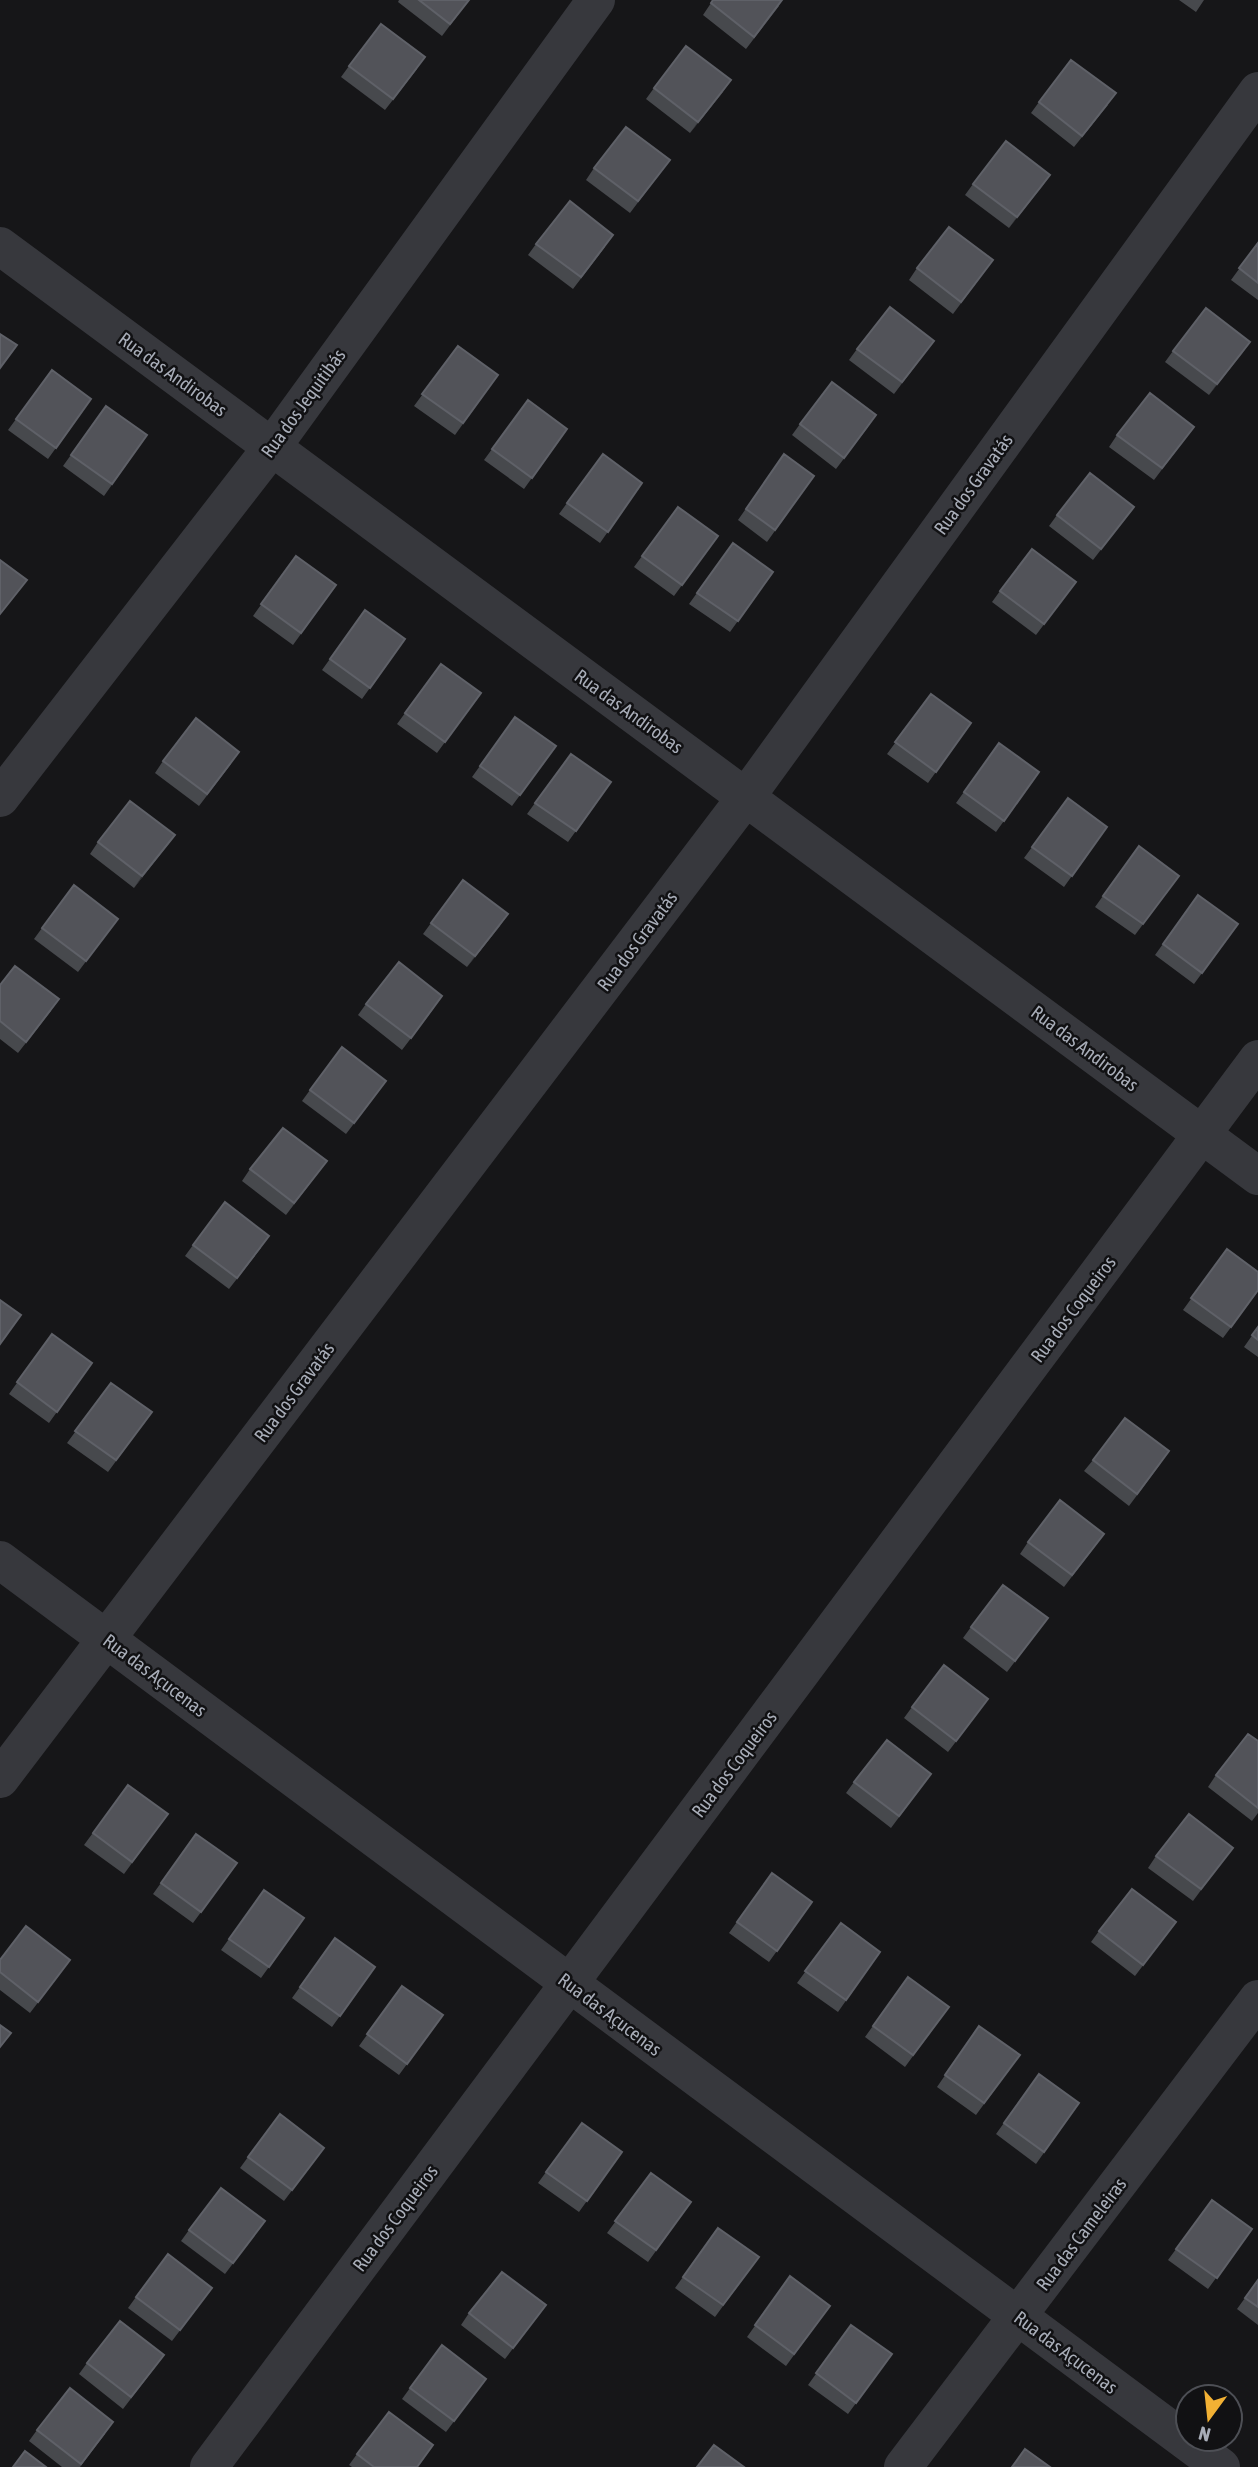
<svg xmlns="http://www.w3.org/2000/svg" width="1258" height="2467" viewBox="0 0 1258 2467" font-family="'Asap Condensed',sans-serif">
	<rect width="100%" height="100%" fill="#161618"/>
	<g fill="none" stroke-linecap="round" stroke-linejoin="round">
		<path stroke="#37383d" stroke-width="38" d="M0,246L1258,1176
			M0,798L272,447L596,0
			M0,1560L1221,2467
			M0,1779L746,797L1258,91
			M209,2467L1258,1059
			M903,2467L1258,1999"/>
	</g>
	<path fill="#47494d" d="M399,0H469L442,36L398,2Z
		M1179,0H1204L1196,12Z
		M711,3L779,6L746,49L703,15Z
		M349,66L417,69L385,110L341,77Z
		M654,88L723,92L690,133L646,99Z
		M1039,102L1108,105L1074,147L1031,113Z
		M670,160L630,213L586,180L594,168Z
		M1050,175L1009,228L965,195L973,184Z
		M1258,243V300L1231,280Z
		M536,244L605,247L573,289L528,255Z
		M917,268L985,271L953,314L909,280Z
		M934,341L894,394L849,360L857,349Z
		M1250,342L1209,395L1165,362L1173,351Z
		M458,346L498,375L455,435L414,406Z
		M52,370L91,399L48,459L8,430Z
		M528,400L567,429L524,489L484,460Z
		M106,406L147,435L104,496L63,466Z
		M800,424L868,427L836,469L792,435Z
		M1194,427L1154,480L1109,447L1117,435Z
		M603,454L642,483L600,543L559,514Z
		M784,454L814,476L767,542L738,520Z
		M678,507L718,536L674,596L634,567Z
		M1134,507L1093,560L1049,526L1057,515Z
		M733,543L773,572L730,632L689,604Z
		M296,556L336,585L293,645L253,616Z
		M1076,582L1036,635L992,602L1000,591Z
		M365,610L405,639L362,699L322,670Z
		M441,664L481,693L437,753L397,724Z
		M931,694L971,723L928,783L887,754Z
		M515,717L556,746L512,806L472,777Z
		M999,743L1039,772L996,832L956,803Z
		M163,761L231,764L199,806L155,773Z
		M611,782L568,842L527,814L535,803Z
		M1068,798L1107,827L1064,887L1024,858Z
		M175,835L134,888L90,854L98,842Z
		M1139,846L1179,876L1135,935L1095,907Z
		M1198,895L1238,924L1194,984L1155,955Z
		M118,919L78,972L34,939L42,928Z
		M431,923L500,926L467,967L423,934Z
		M0,985L51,1011L18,1053L0,1039Z
		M366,1004L434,1008L402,1050L358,1015Z
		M310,1090L378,1092L346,1134L302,1101Z
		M327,1161L286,1215L242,1181L250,1169Z
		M193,1245L261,1248L229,1289L185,1256Z
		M1227,1249L1258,1291L1223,1338L1183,1310Z
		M1258,1327V1357L1244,1347Z
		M52,1334L92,1363L49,1423L9,1394Z
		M111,1383L152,1412L108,1472L67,1443Z
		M1093,1460L1161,1463L1129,1506L1084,1471Z
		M1028,1542L1096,1545L1064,1587L1020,1554Z
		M1048,1618L1007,1672L963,1638L971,1627Z
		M912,1707L980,1710L948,1752L904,1718Z
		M1258,1741V1813L1252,1821L1208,1787L1216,1775Z
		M854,1782L923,1785L891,1828L846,1793Z
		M128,1785L168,1814L124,1874L84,1845Z
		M196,1834L237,1863L193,1923L153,1894Z
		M1156,1856L1224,1859L1193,1901L1148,1868Z
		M772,1873L812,1902L769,1962L729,1933Z
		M264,1890L304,1918L261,1978L221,1950Z
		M1176,1922L1135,1976L1091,1942L1099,1931Z
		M841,1923L880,1952L838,2012L797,1983Z
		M335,1938L375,1967L332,2027L292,1998Z
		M0,1960L62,1971L30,2013L0,1990Z
		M908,1977L949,2007L905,2067L865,2037Z
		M402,1986L443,2015L399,2075L359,2046Z
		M979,2026L1020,2055L976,2115L937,2087Z
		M1039,2074L1079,2103L1036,2164L996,2134Z
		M582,2123L622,2152L579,2212L538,2183Z
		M324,2148L284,2201L240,2168L248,2157Z
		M651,2173L691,2202L648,2262L607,2233Z
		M1212,2200L1252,2229L1208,2289L1168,2260Z
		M265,2221L225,2274L181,2241L189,2230Z
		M759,2257L715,2317L675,2288L683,2277Z
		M790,2276L830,2306L786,2366L747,2337Z
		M1258,2280V2325L1237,2309Z
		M212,2288L172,2341L128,2308L136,2297Z
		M546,2305L505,2359L461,2325L469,2313Z
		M851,2325L892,2354L848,2414L808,2385Z
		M87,2363L156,2366L123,2409L79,2374Z
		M486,2379L446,2432L402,2399L410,2388Z
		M37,2430L105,2434L80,2467H62L29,2441Z
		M357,2454L418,2467H352L349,2465Z"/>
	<path fill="#2f3033" d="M731,80L723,92L690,133L698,122Z
		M1050,175L1042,187L1009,228L1017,217Z
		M1250,342L1242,354L1209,395L1217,384Z
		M175,835L167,846L134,888L142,876Z
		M508,914L500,926L467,967L475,956Z"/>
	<path fill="#525359" stroke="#5f6168" stroke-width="2" d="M419,0H469L450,24Z
		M713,0H782L754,37L711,3Z
		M381,24L425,57L393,99L349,66Z
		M686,46L731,80L698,122L654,88Z
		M1071,60L1116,93L1082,136L1039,102Z
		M626,127L670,160L638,201L594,168Z
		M1006,141L1050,175L1017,217L973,184Z
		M570,201L613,235L581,277L536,244Z
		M949,227L993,260L961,302L917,268Z
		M1258,243V283L1239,268Z
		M890,307L934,341L902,382L857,349Z
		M1206,308L1250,342L1217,384L1173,351Z
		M0,334L17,345L0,368Z
		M458,346L498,375L463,423L422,394Z
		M52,370L91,399L56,448L16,419Z
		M832,382L876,415L844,458L800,424Z
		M1150,393L1194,427L1162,468L1117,435Z
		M528,400L567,429L532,478L492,449Z
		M106,406L147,435L112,484L71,455Z
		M603,454L642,483L608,532L567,503Z
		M784,454L814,476L775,530L746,509Z
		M1090,473L1134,507L1101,549L1057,515Z
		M678,507L718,536L682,585L642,556Z
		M733,543L773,572L738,621L697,593Z
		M1032,549L1076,582L1044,624L1000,591Z
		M296,556L336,585L301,633L261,604Z
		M0,560L27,580L0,614Z
		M365,610L405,639L370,688L330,659Z
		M441,664L481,693L445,742L405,713Z
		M931,694L971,723L936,772L895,742Z
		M515,717L556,746L520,795L480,766Z
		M196,718L239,752L207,794L163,761Z
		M999,743L1039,772L1004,821L964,792Z
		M571,754L611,782L576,831L535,803Z
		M1068,798L1107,827L1072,876L1032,847Z
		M130,801L175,835L142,876L98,842Z
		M1139,846L1179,876L1143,924L1103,896Z
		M463,880L508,914L475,956L431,923Z
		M74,885L118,919L86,961L42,928Z
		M1198,895L1238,924L1202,973L1163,944Z
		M399,962L442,996L411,1038L366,1004Z
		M15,966L59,999L26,1042L0,1021V985Z
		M342,1047L386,1081L354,1123L310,1090Z
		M283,1128L327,1161L294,1203L250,1169Z
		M225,1202L269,1236L237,1278L193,1245Z
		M1227,1249L1258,1272V1290L1231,1327L1191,1298Z
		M0,1300L21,1315L0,1344Z
		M1258,1327V1340L1252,1335Z
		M52,1334L92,1363L57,1412L17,1382Z
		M111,1383L152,1412L116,1460L75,1431Z
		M1125,1418L1169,1451L1137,1494L1093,1460Z
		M1060,1500L1104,1534L1072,1575L1028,1542Z
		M1003,1585L1048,1618L1015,1661L971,1627Z
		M944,1665L988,1699L956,1741L912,1707Z
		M1248,1734L1258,1741V1808L1216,1775Z
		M887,1740L931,1774L899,1816L854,1782Z
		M128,1785L168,1814L132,1862L93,1833Z
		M1189,1814L1233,1848L1201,1889L1156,1856Z
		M196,1834L237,1863L201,1912L161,1883Z
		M772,1873L812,1902L777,1951L737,1922Z
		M1132,1889L1176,1922L1143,1965L1099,1931Z
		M264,1890L304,1918L269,1967L229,1939Z
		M841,1923L880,1952L846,2000L805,1971Z
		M26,1926L70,1960L38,2002L0,1972V1960Z
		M335,1938L375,1967L340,2016L300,1987Z
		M908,1977L949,2007L913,2055L873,2026Z
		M402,1986L443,2015L407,2064L367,2034Z
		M0,2025L11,2033L0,2047Z
		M979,2026L1020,2055L984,2103L945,2075Z
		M1039,2074L1079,2103L1044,2152L1004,2123Z
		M280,2114L324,2148L292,2190L248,2157Z
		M582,2123L622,2152L587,2201L546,2172Z
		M651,2173L691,2202L656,2250L615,2221Z
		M221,2188L265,2221L233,2263L189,2230Z
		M1212,2200L1252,2229L1217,2278L1176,2249Z
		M718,2228L759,2257L723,2305L683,2277Z
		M168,2254L212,2288L180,2330L136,2297Z
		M502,2272L546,2305L513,2348L469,2313Z
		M790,2276L830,2306L794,2354L755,2325Z
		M1258,2280V2307L1245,2298Z
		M120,2321L164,2355L131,2397L87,2363Z
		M851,2325L892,2354L856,2403L816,2373Z
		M442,2345L486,2379L454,2421L410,2388Z
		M70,2388L113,2422L81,2464L37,2430Z
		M389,2412L433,2445L417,2467H374L357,2454Z
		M714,2445L744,2467H697Z
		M1025,2449L1050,2467H1012Z
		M25,2451L46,2467H13Z"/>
	<g text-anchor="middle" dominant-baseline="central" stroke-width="5" stroke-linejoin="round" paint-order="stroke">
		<g font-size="19" fill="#a8adb8" stroke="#111113">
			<text transform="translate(173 374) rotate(36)">Rua das Andirobas</text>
			<text transform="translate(303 403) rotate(-54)">Rua dos Jequitibás</text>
			<text transform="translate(973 484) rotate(-54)">Rua dos Gravatás</text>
			<text transform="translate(629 711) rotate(36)">Rua das Andirobas</text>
			<text transform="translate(637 941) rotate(-53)">Rua dos Gravatás</text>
			<text transform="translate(1085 1048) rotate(37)">Rua das Andirobas</text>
			<text transform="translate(1073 1309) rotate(-53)">Rua dos Coqueiros</text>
			<text transform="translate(294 1392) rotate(-53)">Rua dos Gravatás</text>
			<text transform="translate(155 1675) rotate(37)">Rua das Açucenas</text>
			<text transform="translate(734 1764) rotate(-53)">Rua dos Coqueiros</text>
			<text transform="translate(610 2014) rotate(37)">Rua das Açucenas</text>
			<text transform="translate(395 2218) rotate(-53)">Rua dos Coqueiros</text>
			<text transform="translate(1081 2234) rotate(-53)">Rua das Cameleiras</text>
			<text transform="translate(1066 2352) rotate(37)">Rua das Açucenas</text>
		</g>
	</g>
	<g transform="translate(1209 2418) rotate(195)"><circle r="33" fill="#111113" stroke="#4d4f55" stroke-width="2"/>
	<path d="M0-5L12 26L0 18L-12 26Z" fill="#f2b134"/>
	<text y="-10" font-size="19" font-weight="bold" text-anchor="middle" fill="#a8adb8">N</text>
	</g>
</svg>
